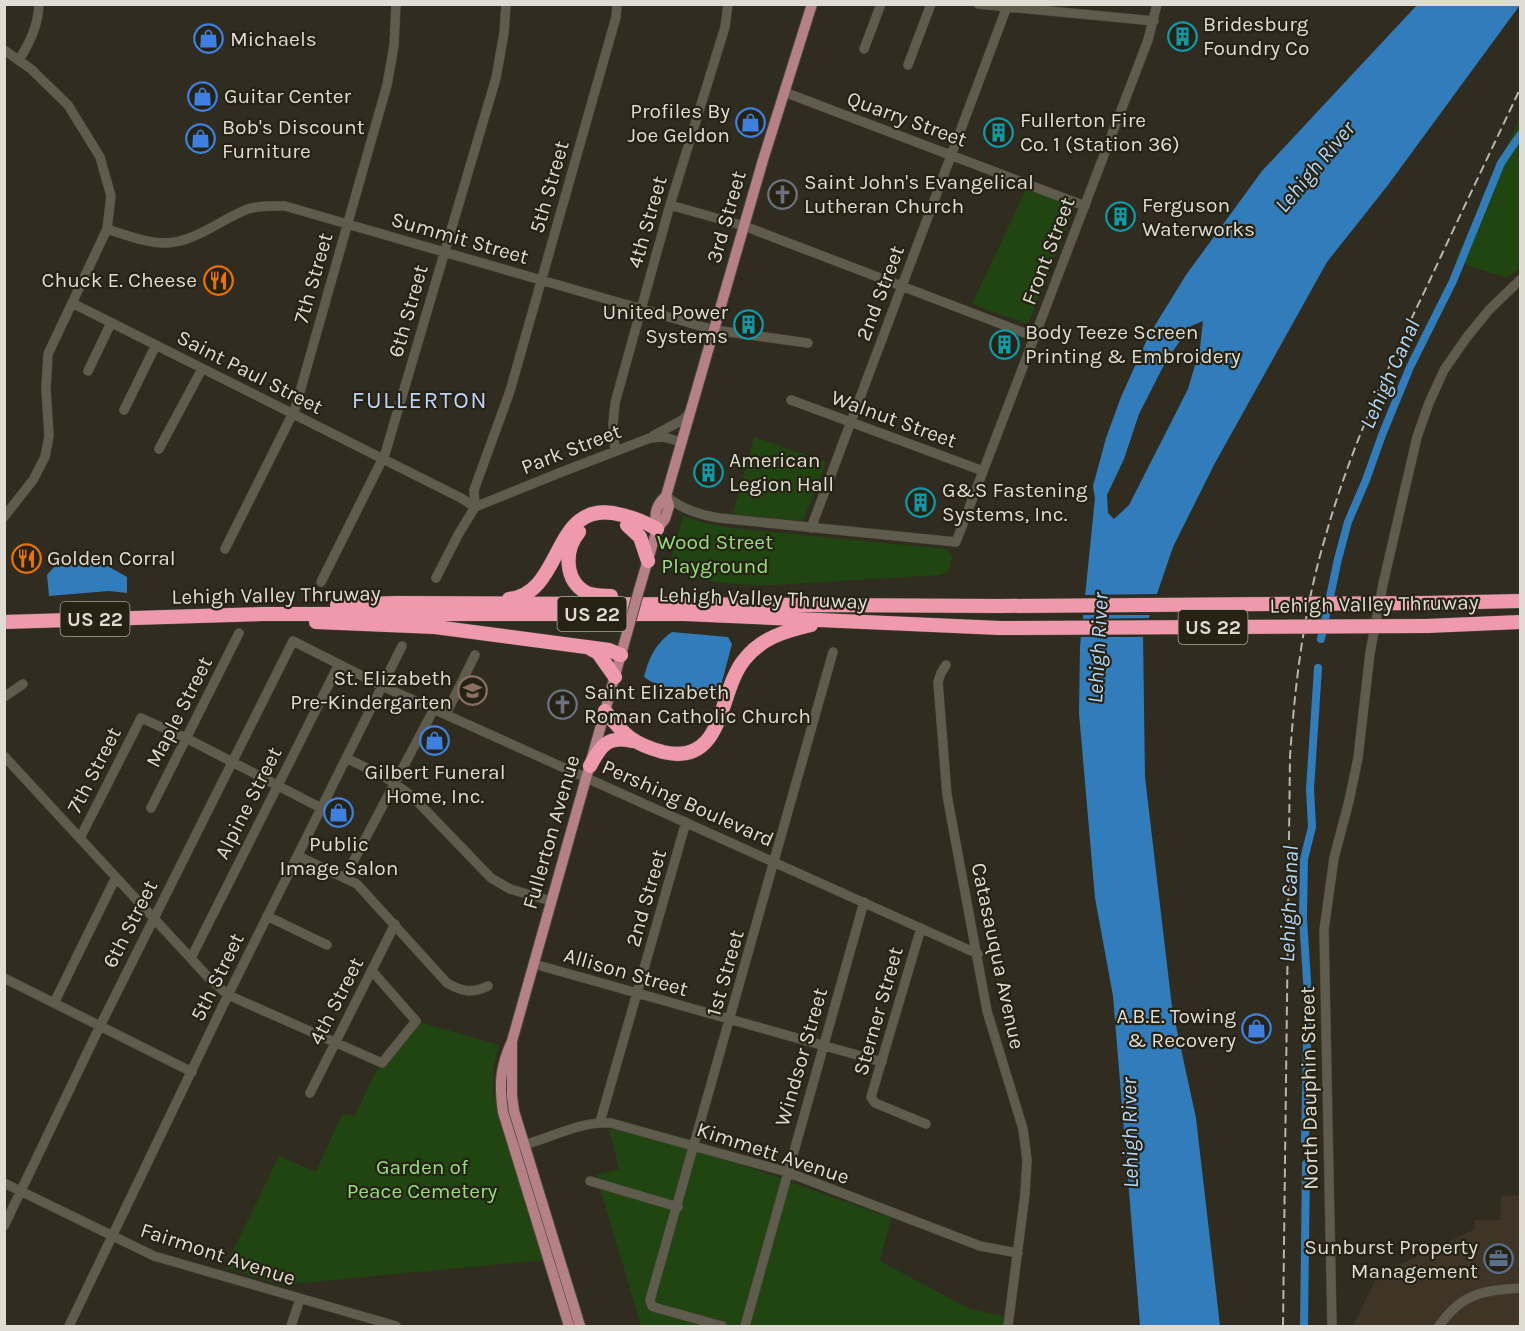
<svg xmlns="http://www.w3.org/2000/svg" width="1525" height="1331" viewBox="0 0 1525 1331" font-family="Karla,sans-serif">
	<rect width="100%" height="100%" fill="#302c1f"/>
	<path fill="#3f3526" d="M1520,1195V1326H1353L1378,1275L1475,1229V1220H1500L1501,1196Z"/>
	<path fill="#204510" d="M1520,117V268L1507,278L1455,261Z
		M1027,187L1075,207L1028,324L972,304Z
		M754,437L826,462L803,521L733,514Z
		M683,516L701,522L730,528L947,549L952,556L949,571L940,575L775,585H751L713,582L668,570Z
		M416,1021L499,1045L494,1065L493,1093L543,1260L280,1285L225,1267L279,1156L316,1172L342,1114L355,1116L374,1074Z
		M609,1129L631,1133L726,1159L891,1218L880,1261L970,1309L1004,1316L1002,1326H641L596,1175L619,1169Z"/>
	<path fill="#317cbb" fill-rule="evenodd" d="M1417,5H1520L1388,185L1327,262L1215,463L1173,547L1143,635L1145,777L1172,1007L1196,1118L1220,1326H1140L1113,996L1095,898L1079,713L1080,646L1095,498L1093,486L1106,438L1121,397L1149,335L1186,275L1262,171ZM1203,321L1200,348L1188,389L1129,505L1114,519L1108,513L1107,495L1124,459L1139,414L1167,359L1191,326Z
		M104,564L127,577V593L109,591L49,596L47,575L55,566Z
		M672,632L728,637L732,644L719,693C689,692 670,695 644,677C649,658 655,644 672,632Z"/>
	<path fill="#302c1f" d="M1160,594L1153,615H1080L1082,595Z
		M1152,618L1146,637H1078L1080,619Z"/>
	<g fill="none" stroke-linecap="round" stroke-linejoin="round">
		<path stroke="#317cbb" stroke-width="8" d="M1321,639L1338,559L1348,522L1366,480L1382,435L1410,367L1453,281L1501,163L1520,135
			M1305,1142L1308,996L1303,919L1304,859L1312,827L1310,789L1318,668
			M1304,1326L1306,1164"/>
		<defs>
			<path id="minor" d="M978,4L1154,21
				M864,49L881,4
				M4,50L31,69L68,105L100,157L111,196L107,229L48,354L46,389L49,436L45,457L33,480L4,517
				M19,60C30,42 38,26 39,4
				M908,65L931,4
				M784,92L1085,206
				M670,205L744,226L1035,337
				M107,229C126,235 146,243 166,243C196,242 221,219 248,209C259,205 273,206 285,206L714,330L808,343
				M72,303L461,498L475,507
				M88,371L111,323
				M791,400L983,471
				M124,410L156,345
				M653,436L684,419L689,413
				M159,449L202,369
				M615,451L613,424L615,403L670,205L725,27L728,4
				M666,496C681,509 700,515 719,518L956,542L1148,40L1157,4
				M475,507L559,473L650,438L663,437L682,442
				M811,528L1008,4
				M225,549L295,409L387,85L394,46L396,4
				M436,578L458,535L475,507L474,490L510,391L616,17L617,4
				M321,582L385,454L496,78L504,33L506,4
				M946,665L941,673L938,682L947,795L987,1011L1023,1129L1027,1160L1025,1194L1008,1326
				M4,697L23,684
				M446,714L475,655
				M4,756L208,977L228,995L382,1063L416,1021L372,971
				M346,758L385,777L412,796L491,878L510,889L551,901
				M151,808L239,633
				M80,838L141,718L186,738L321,808
				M298,856L357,884L447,983C461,991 472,994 488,986
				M345,877L434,709
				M267,916L327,945
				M921,928L871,1097L875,1103L926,1124
				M191,958L339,664
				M534,964L882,1062
				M4,978L192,1072
				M54,1003L116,877
				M310,1093L395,924
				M600,1122L686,822
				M520,1146C548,1139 583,1120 611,1123L787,1172L980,1246L1018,1253
				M590,1181L678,1207
				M4,1183L154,1256L396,1326
				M4,1226L100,1026L293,641L382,686L978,954
				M69,1326L228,995L402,646
				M291,1326L300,1299
				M722,1326L657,1308L652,1306L650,1300L833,652
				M745,1326L864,902
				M1332,1326L1324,930L1334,858L1349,801L1358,758L1370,653L1383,584L1417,437L1429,403L1444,370L1467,337L1489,310L1520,280
				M1439,1326C1462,1293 1482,1291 1520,1288"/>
			<path id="major" d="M657,529C654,515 655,506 666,496L763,160L812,4
				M639,590L657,529L665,519L669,506L666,496
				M512,1043V1096L514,1111L580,1326
				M569,1326L503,1112C499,1084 500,1067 512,1041L629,626"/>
			<path id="highway" d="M627,525L640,537L648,561
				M579,532C564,550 564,581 587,593C594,596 603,596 611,596
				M509,599C566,593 550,495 622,515C635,518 645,522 657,529
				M1427,603L1520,601
				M337,605L396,603L1000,606
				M4,622L263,614H685L1000,628
				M316,622L435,627L609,650L621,655
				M1427,626L1520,622
				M589,648L598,653L615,677
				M605,711C624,735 633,744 663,752C725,767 718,692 744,660C761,638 785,631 811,625
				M590,766C600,747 607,735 632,741"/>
		</defs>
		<use href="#minor" stroke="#4b493d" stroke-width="10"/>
		<use href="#major" stroke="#4b493d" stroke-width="12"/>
		<use href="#highway" stroke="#4b493d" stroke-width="15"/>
		<use href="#minor" stroke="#605c4d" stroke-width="9"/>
		<use href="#major" stroke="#b68186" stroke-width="10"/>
		<use href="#highway" stroke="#ef9aac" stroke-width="14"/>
		<path stroke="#b8b5ab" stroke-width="2" stroke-dasharray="9 4.5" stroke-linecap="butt" d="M1283,1326L1290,757C1295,682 1304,609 1325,538C1350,448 1389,365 1429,282C1459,217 1490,153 1520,89"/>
		<defs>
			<path id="major-bridge" d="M629,626L639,590"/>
			<path id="highway-bridge" d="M1000,606L1427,603
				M1000,628L1427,626"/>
		</defs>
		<use href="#major-bridge" stroke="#4b493d" stroke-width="12" stroke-linecap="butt"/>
		<use href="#highway-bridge" stroke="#4b493d" stroke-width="15" stroke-linecap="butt"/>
		<use href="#major-bridge" stroke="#b68186" stroke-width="10"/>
		<use href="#highway-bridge" stroke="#ef9aac" stroke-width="14"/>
	</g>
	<defs>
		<symbol id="building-ring" viewBox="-11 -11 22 22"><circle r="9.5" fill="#262315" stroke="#0f9aa8" stroke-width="1.5"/><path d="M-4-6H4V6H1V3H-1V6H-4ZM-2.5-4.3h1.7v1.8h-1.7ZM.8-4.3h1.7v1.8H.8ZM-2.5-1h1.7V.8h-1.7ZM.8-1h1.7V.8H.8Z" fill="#0f9aa8"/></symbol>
		<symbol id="shop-ring" viewBox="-11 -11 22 22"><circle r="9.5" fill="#262315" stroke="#3f7fe0" stroke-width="1.5"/><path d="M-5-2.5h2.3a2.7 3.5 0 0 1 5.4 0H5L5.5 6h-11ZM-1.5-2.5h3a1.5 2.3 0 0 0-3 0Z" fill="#3f7fe0"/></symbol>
		<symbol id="church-ring" viewBox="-11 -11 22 22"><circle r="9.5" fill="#262315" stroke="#6b7280" stroke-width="1.5"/><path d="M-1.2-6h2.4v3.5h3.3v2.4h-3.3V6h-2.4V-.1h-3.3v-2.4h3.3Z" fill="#6b7280"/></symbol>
		<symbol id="restaurant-ring" viewBox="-11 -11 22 22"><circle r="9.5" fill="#262315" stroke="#e8710a" stroke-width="1.5"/><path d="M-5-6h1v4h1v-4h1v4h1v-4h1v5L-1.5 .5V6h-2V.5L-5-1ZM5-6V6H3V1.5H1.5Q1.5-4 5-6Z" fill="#e8710a"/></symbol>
		<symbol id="school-ring" viewBox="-11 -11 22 22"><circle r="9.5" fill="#262315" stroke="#8d6e63" stroke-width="1.5"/><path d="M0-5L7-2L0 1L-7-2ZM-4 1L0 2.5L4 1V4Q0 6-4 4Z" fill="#8d6e63"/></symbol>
		<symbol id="office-ring" viewBox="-11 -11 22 22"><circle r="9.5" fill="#262315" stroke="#5c6f8a" stroke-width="1.5"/><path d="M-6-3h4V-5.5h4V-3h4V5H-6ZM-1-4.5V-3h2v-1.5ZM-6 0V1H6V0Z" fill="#5c6f8a"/></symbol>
	</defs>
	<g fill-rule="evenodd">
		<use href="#building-ring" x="1166" y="20" width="33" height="33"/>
		<use href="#shop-ring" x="192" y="22" width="33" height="33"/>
		<use href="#shop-ring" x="186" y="80" width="33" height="33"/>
		<use href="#shop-ring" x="734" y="106" width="33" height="33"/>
		<use href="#building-ring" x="982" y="116" width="33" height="33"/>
		<use href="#shop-ring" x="184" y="122" width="33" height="33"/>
		<use href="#church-ring" x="766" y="178" width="33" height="33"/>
		<use href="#building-ring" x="1104" y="200" width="33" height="33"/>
		<use href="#restaurant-ring" x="202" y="264" width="33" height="33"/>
		<use href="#building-ring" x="732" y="308" width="33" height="33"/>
		<use href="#building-ring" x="988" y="328" width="33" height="33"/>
		<use href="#building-ring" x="692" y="456" width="33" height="33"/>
		<use href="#building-ring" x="904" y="486" width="33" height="33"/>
		<use href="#restaurant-ring" x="10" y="542" width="33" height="33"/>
		<use href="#school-ring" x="456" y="674" width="33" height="33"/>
		<use href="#church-ring" x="546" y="688" width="33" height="33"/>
		<use href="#shop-ring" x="418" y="724" width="33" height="33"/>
		<use href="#shop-ring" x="322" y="796" width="33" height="33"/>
		<use href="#shop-ring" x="1240" y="1012" width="33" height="33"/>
		<use href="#office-ring" x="1482" y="1242" width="33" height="33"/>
	</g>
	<g text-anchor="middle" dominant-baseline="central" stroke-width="4.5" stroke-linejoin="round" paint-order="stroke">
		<g fill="#262315" stroke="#a7a49a" stroke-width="1.5">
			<rect x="557.5" y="597" width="69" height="34" rx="4.5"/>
			<rect x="60.5" y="602" width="69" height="34" rx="4.5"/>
			<rect x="1178.5" y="610" width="69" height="34" rx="4.5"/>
		</g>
		<g font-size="20" font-weight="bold" fill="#dedcd3">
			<text x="592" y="614">US 22</text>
			<text x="95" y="619">US 22</text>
			<text x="1213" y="627">US 22</text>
		</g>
		<g font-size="21" fill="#dedcd3" stroke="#262315" text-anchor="start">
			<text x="1203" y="24">Bridesburg<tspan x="1203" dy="24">Foundry Co</tspan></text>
			<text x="230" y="39">Michaels</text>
			<text x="224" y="96">Guitar Center</text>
			<text x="730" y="111" text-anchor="end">Profiles By<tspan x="730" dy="24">Joe Geldon</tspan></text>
			<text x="1020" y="120">Fullerton Fire<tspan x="1020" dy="24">Co. 1 (Station 36)</tspan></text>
			<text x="222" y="127">Bob's Discount<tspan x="222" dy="24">Furniture</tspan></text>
			<text x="804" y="182">Saint John's Evangelical<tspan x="804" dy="24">Lutheran Church</tspan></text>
			<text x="1142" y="205">Ferguson<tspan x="1142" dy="24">Waterworks</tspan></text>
			<text x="197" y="280" text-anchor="end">Chuck E. Cheese</text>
			<text x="728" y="312" text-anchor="end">United Power<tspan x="728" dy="24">Systems</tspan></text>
			<text x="1025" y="332">Body Teeze Screen<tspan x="1025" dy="24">Printing &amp; Embroidery</tspan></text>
			<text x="729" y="460">American<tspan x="729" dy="24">Legion Hall</tspan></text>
			<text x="942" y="490">G&amp;S Fastening<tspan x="942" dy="24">Systems, Inc.</tspan></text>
			<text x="47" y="558">Golden Corral</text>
			<text x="452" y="678" text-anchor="end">St. Elizabeth<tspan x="452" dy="24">Pre-Kindergarten</tspan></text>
			<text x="584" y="692">Saint Elizabeth<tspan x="584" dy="24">Roman Catholic Church</tspan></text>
			<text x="435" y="772" text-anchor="middle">Gilbert Funeral<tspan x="435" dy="24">Home, Inc.</tspan></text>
			<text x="339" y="844" text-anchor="middle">Public<tspan x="339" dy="24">Image Salon</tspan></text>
			<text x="1236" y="1016" text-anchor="end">A.B.E. Towing<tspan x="1236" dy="24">&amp; Recovery</tspan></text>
			<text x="1478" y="1247" text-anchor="end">Sunburst Property<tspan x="1478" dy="24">Management</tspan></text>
		</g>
		<g font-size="21" fill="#dedcd3" stroke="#262315">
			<text transform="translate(907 119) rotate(20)">Quarry Street</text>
			<text transform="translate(549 187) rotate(-74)">5th Street</text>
			<text transform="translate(726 217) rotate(-74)">3rd Street</text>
			<text transform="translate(647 222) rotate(-74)">4th Street</text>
			<text transform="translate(460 238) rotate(16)">Summit Street</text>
			<text transform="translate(1048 251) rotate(-69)">Front Street</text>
			<text transform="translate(313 278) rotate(-74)">7th Street</text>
			<text transform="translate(880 293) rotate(-69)">2nd Street</text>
			<text transform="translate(408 311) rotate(-74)">6th Street</text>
			<text transform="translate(250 372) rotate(27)">Saint Paul Street</text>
			<text transform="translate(894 419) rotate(20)">Walnut Street</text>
			<text transform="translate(571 449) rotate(-21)">Park Street</text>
			<text transform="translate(276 595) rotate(-1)">Lehigh Valley Thruway</text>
			<text transform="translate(763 598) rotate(2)">Lehigh Valley Thruway</text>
			<text transform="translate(1374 604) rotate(-1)">Lehigh Valley Thruway</text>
			<text transform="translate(179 712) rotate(-63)">Maple Street</text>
			<text transform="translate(94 770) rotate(-63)">7th Street</text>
			<text transform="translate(248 803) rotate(-63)">Alpine Street</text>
			<text transform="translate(688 803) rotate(24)">Pershing Boulevard</text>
			<text transform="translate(551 832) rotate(-74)">Fullerton Avenue</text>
			<text transform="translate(646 898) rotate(-74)">2nd Street</text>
			<text transform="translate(130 924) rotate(-63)">6th Street</text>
			<text transform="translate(998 956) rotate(78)">Catasauqua Avenue</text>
			<text transform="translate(626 972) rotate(16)">Allison Street</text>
			<text transform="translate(725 973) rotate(-74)">1st Street</text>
			<text transform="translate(217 977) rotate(-64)">5th Street</text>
			<text transform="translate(336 1001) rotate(-63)">4th Street</text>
			<text transform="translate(878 1011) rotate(-74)">Sterner Street</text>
			<text transform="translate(801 1057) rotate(-74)">Windsor Street</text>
			<text transform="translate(1309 1088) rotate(-91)">North Dauphin Street</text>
			<text transform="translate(773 1153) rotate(18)">Kimmett Avenue</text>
			<text transform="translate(218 1254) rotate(18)">Fairmont Avenue</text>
		</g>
		<g font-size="21" fill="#95df7b" stroke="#262315">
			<text x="715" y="542">Wood Street<tspan x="715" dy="24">Playground</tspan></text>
			<text x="422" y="1167">Garden of<tspan x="422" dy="24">Peace Cemetery</tspan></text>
		</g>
		<g font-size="22" font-style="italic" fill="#b3d7f9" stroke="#262315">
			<text transform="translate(1315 167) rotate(-50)">Lehigh River</text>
			<text transform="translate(1390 374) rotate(-66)">Lehigh Canal</text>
			<text transform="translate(1098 648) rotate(-87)">Lehigh River</text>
			<text transform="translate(1289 904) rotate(-88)">Lehigh Canal</text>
			<text transform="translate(1130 1133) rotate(-91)">Lehigh River</text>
		</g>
		<g font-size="24" letter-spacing="1.5" fill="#bcd1f9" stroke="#262315">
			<text x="420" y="400">FULLERTON</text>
		</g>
	</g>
	<rect width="1525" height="1331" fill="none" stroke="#dedcd3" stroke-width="12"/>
</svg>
